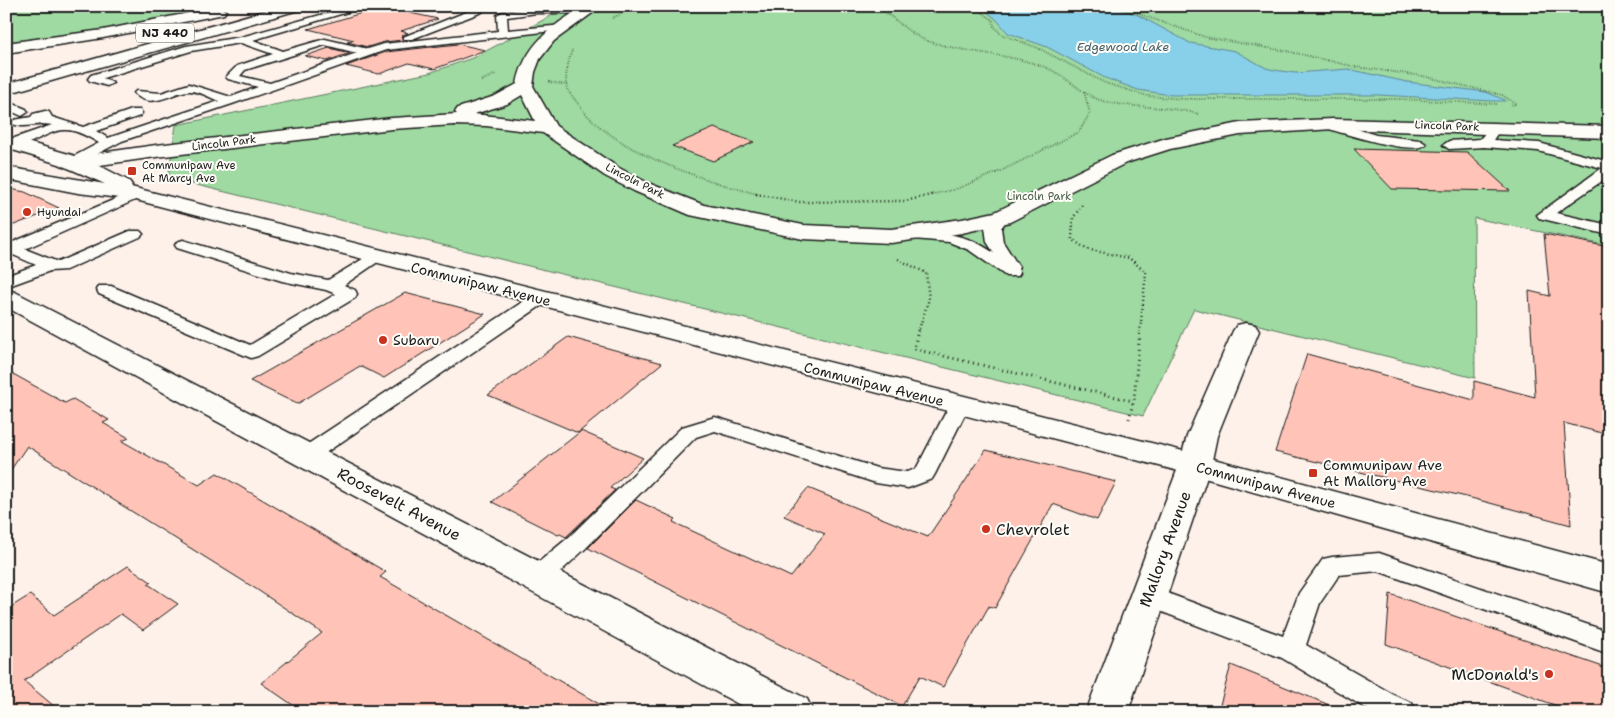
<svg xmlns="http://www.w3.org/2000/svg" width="1615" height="718" viewBox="0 0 1615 718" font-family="'Shantell Sans',sans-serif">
	<rect width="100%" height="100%" fill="#fdf1ea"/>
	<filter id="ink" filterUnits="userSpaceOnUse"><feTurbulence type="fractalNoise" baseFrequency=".02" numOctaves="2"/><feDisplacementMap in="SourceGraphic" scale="10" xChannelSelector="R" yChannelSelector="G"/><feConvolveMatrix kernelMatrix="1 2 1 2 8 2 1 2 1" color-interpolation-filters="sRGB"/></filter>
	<g filter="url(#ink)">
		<path fill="#9edaa1" stroke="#5d7b5e" d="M6,6H234L80,35L6,43Z
			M569,6H1609V246L1474,218L1475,378L1194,309L1143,416L168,178L176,125L429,73L475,57Z"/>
		<path fill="#88cfe9" stroke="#5d8797" d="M980,6H1108L1136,14L1190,43L1235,51L1266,68L1274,70L1296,73L1348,69L1407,82L1486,92L1505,100V101H1493L1378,95H1171L1138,90L1105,78L1047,47L1008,33L996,19Z"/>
		<path fill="#ffc4b7" stroke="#1c1c1c" d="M382,7L438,19L401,31L408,33L401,36L403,40L384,42L368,47L347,42L354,40L308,29Z
			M458,44L485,50L434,69L409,63L379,74L346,66L386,52Z
			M329,48L350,53L327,61L305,56Z
			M714,128L754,142L713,161L672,146Z
			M1354,149L1467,152L1510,191L1392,189Z
			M6,188L25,192L59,208L6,228Z
			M1544,234L1609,247V435L1564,423L1571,525L1475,499L1275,452L1307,354L1474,400V381L1535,397L1529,291L1550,296Z
			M405,293L485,314L384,378L360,366L297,404L250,381Z
			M568,337L662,363L578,433L488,395Z
			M6,370L65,403L73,399L109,420L103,423L129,438L122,441L199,485L217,473L386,572L380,577L613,712H303L261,683L322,633L256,589L27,446L6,477Z
			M581,431L643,458L610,488L615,490L566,537L560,534L558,535L492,502Z
			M986,450L1116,482L1097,520L1053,504L995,608L989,606L943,687L920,676L902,706L588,548L636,500L676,519L673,522L791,577L825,534L784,516L808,488L928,537Z
			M128,566L151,582L148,584L178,604L143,630L121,614L24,681L61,712H6V610L30,595L54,615Z
			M1390,594L1609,669V712H1574L1386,644Z
			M1231,665L1344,711V712H1218Z"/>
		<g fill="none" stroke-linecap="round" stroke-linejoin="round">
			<defs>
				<path id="lane" d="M353,6H368L253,40L283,51L325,39L368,49L384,44L498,31L497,15L502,12L537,7H588L593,10L588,13H537L507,17L508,30L564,25L566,27L561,30L386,50L235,103L122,141L72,167L67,166L65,163L67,160L99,143C89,137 77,130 66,130C49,128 24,152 6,146V141L52,125C40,122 19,130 12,123L14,120L31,117L33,114L45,111L49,112L52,117L83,127L132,110H140L142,113L140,116L96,131L108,138L219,101C211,98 199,91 190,91C174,90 152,112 134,93L136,91L161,93L189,84L231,97L258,87L228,79L226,77L237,66L273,54L241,43L191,51L103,78L113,83L107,86L90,81L88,79L91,75L186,46L241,37ZM325,45L357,53L270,83L240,76L245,70Z
					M479,7L482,8V12L412,39H404L403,37Z
					M6,101L26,109L28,112L22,116L6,109Z
					M1327,120L1376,135L1420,140L1426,144C1415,157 1339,132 1323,127L1321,124L1323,121Z
					M1491,130L1497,134L1493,140L1539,143L1609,162V176L1556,213L1609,225V235L1539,218L1537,215L1602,168L1538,151L1484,147L1449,149L1443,145L1449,141L1480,139L1487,131Z
					M137,190L142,191L144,194L142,197L25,249L58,262L130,231H140L143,234L140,237L66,270L50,271L6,287V276L36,265L11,254L6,256V245Z
					M1002,213L1007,214L1009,217L1001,228L1003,242L1019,267L1018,269L1020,273L1018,276H1006L969,250L949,242L913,239L908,237L905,234L908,231L913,229C945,233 967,234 994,253L987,242L985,227L997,214Z
					M183,240L291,273L328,280L371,254H383L385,257L344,285L355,290L357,294L355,298L258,356L251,358L99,294L97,290L99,286H111L250,345L336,294L326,290L282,281L177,248L175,245L177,242Z
					M539,294L545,295L548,299L545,303L315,460L307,462L299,460L296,455L299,450L533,295Z
					M959,400L966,402L969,406L935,474L932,479L908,488L876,483L715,431L696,437L585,549L546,585L537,588L528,585L525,578L528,571L569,537L682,427L715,417L877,468L907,472L916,469L949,406L952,402Z
					M1379,553L1609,632V654L1378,571L1339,575L1320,603L1306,645L1394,695L1412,703L1416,712H1372L1282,658L1139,603L1135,596L1139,589L1148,586L1283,636L1299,593L1323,559L1332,557Z"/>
				<path id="street" d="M585,6H602L554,41L540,59L535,72L533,86L556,126L619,168L648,183L704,205L803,225L891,229L962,219L995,212L1112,155L1166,138L1240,123L1333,119L1609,126V138L1333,129L1240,135L1170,149L1126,163L1010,222L962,233L891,243L803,239L690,215L634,191L605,176L543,133L486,126L454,125L392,129L156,157L72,169L65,167L62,163L65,159L72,157L156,145L392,118L457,114L455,112L458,108L495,96L517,84C524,46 553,24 585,6ZM522,95L535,121L474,114L507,104Z
					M6,290L15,292L807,699L813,712H753L6,307Z
					M1246,323L1255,325L1259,331L1217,436L1211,465L1206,473L1195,476L1184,473L1179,465L1187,436L1233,331L1237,325Z"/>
				<path id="secondary" d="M1195,454L1206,457L1211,465L1128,712H1086L1179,465L1184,457Z"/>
				<path id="primary" d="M6,136L72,155L102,167L129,181L132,185L131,187L1195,454L1609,565V593L1194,475L136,200L78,193L6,179V167L105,184L59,164L6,148Z"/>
				<path id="highway" d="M281,6H304L302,9L6,94V84Z
					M219,7L226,11L224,14L103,38L6,53V43L103,30Z"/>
			</defs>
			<use href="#lane" stroke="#1c1c1c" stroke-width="3"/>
			<use href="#street" stroke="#1c1c1c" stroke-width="3"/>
			<use href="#secondary" stroke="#1c1c1c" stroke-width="3"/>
			<use href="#primary" stroke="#1c1c1c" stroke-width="3"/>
			<use href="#highway" stroke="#1c1c1c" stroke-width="3"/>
			<path stroke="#1c1c1c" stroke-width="2" stroke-dasharray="0.5 2" stroke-linecap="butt" d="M874,6C894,15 907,34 928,41C967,54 1009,53 1047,68C1068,77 1082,95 1103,101C1135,109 1167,105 1198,114
				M973,6L993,20L994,26L1001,34L1038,48L1105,83L1148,96L1183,99H1400L1497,104
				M1116,6L1205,37L1291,52L1356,67L1423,76L1502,95L1516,104L1511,105
				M612,18L639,6
				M572,50C569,61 564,76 567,88C568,92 573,97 576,101C610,152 703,180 761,195
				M481,81L496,74
				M549,82L567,85
				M930,195L956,189L1001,171L1079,132L1090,113L1084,92"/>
			<path stroke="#1c1c1c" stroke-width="2.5" stroke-dasharray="1 3" stroke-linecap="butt" d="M756,194L800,202L906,201L935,194
				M1082,205L1073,218L1072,239L1086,249L1129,258L1146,272L1140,332
				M898,259L926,273L929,299L918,332"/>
			<path stroke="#1c1c1c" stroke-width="3" stroke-dasharray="1 4" stroke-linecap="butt" d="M918,330L914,349L1133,401
				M1129,419L1134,399L1140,330"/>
			<use href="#lane" fill="#fdfcf7" fill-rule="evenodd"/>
			<use href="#street" fill="#fdfcf7" fill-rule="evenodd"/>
			<use href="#secondary" fill="#fdfcf7" fill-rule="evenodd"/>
			<use href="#primary" fill="#fdfcf7" fill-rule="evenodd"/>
			<use href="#highway" fill="#fdfcf7" fill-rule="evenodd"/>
		</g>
	</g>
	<g fill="#c8321e" stroke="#fdfcf7" stroke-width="2">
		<rect x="127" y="166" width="10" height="10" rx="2.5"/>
		<circle cx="27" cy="212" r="5"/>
		<circle cx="383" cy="340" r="5"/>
		<rect x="1308" y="468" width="10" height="10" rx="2.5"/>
		<circle cx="986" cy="529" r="5"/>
		<circle cx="1549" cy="674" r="5"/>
	</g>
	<g text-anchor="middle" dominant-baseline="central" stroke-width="4" stroke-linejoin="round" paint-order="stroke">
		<g font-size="11" fill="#1c1c1c" stroke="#fdfcf7">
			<text transform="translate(1447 126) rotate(2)">Lincoln Park</text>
			<text transform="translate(224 143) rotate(-7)">Lincoln Park</text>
			<text transform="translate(635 181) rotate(27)">Lincoln Park</text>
		</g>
		<g font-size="11" fill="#1c1c1c" stroke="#fdfcf7" text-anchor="start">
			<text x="142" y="165">Communipaw Ave<tspan x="142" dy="13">At Marcy Ave</tspan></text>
			<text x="37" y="212">Hyundai</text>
		</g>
		<g font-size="11" fill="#4a5e4b" stroke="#fdfcf7">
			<text x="1039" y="196">Lincoln Park</text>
		</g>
		<rect fill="#fdfcf7" stroke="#605f5e" stroke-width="1" x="136" y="23.5" width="58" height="19" rx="4"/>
		<g font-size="12" font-weight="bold" fill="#1c1c1c">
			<text x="165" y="33">NJ 440</text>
		</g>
		<g font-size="12" font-style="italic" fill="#425b64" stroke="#fdfcf7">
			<text x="1123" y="47">Edgewood Lake</text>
		</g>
		<g font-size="14" fill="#1c1c1c" stroke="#fdfcf7">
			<text transform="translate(481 284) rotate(14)">Communipaw Avenue</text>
			<text transform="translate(874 384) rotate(14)">Communipaw Avenue</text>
			<text transform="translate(1266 485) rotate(15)">Communipaw Avenue</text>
		</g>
		<g font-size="14" fill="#1c1c1c" stroke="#fdfcf7" text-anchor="start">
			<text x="393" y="340">Subaru</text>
			<text x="1323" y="465">Communipaw Ave<tspan x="1323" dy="16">At Mallory Ave</tspan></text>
		</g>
		<g font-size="16" fill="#1c1c1c" stroke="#fdfcf7">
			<text transform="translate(399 504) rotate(28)">Roosevelt Avenue</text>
			<text transform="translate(1165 549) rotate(-70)">Mallory Avenue</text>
		</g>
		<g font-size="16" fill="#1c1c1c" stroke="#fdfcf7" text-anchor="start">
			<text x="996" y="529">Chevrolet</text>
			<text x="1539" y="674" text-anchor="end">McDonald's</text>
		</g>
	</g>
	<rect width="1615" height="718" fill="none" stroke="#fdfcf7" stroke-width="25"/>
	<rect x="12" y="12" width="1590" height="693" fill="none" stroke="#1c1c1c" stroke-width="2" filter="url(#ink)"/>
</svg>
